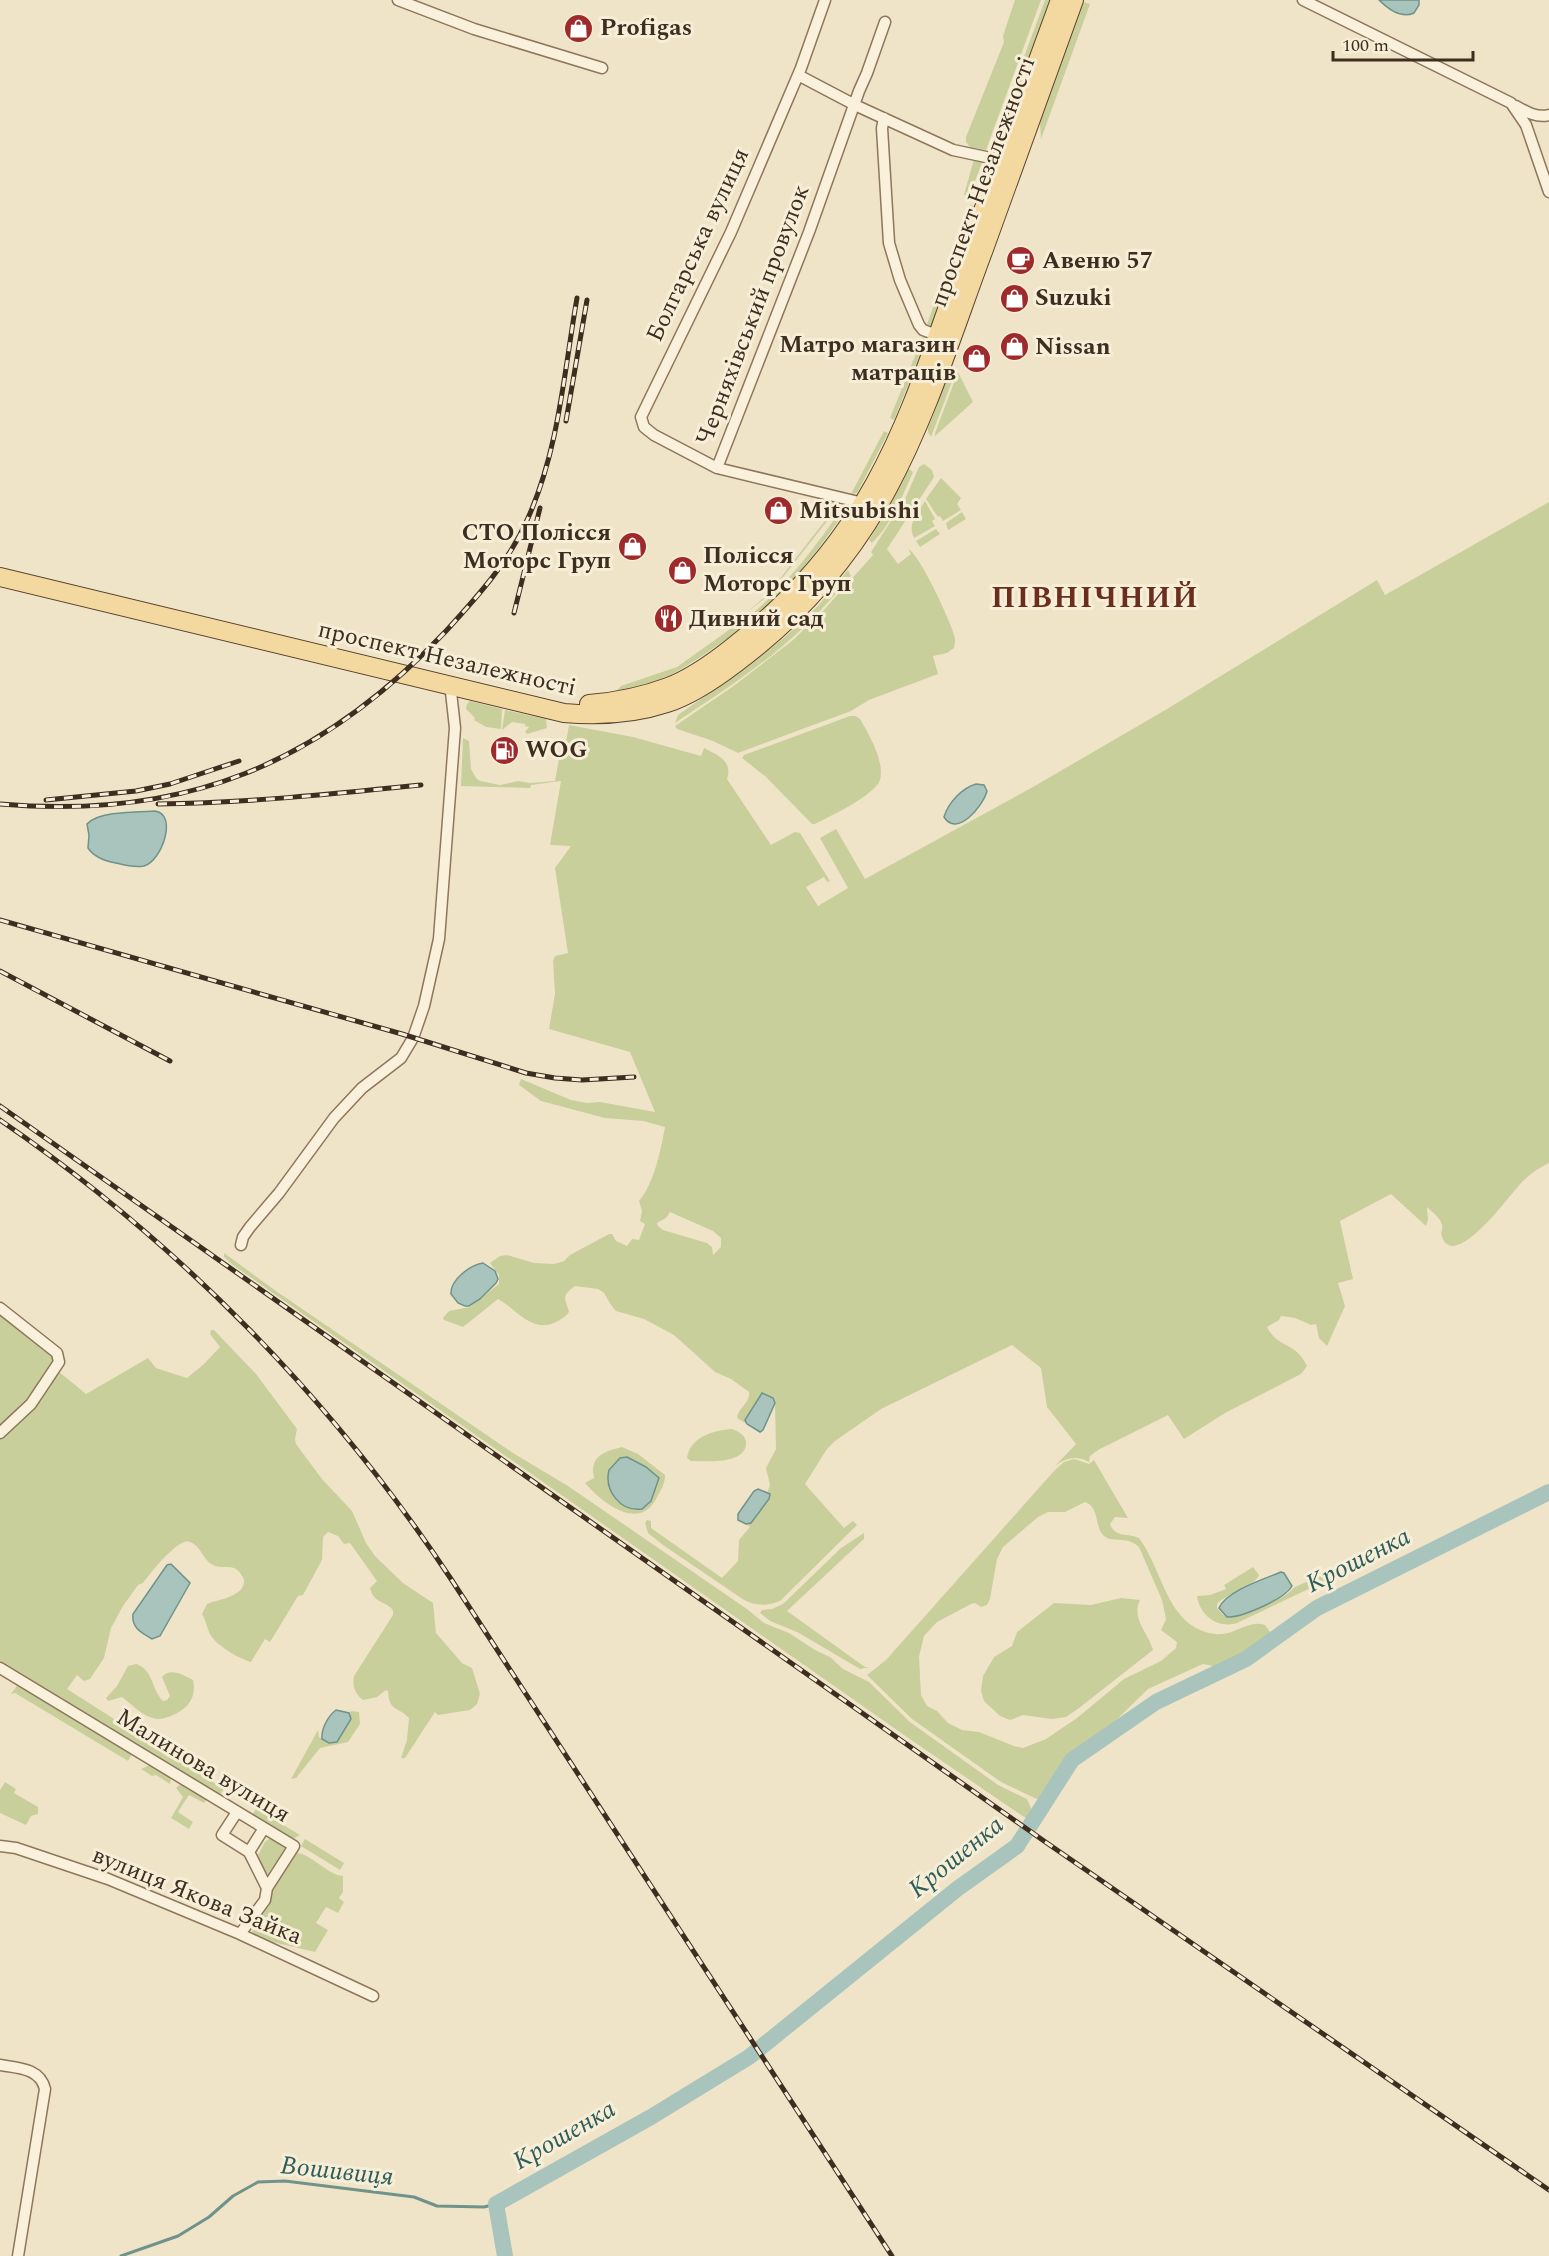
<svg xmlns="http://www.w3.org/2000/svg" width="1549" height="2256" viewBox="0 0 1549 2256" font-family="Spectral,serif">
	<rect width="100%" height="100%" fill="#f0e4c8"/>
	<path fill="#c9cf9b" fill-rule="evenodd" d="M1015,0H1041L986,150L970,147L966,142V137L1004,42L1003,36Z
		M1045,0H1050L994,153L989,152Z
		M1084,2L1090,4L1041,139L1040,123Z
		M974,159L983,160L969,197L964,195Z
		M970,205L975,206L931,328L926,327Z
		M923,336L927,337L894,420L890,418Z
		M952,366L956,371L931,437L928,432V428Z
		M958,372L973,402L935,436V433Z
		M884,431L888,433L857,493L851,494Z
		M924,464L932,470L934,477L887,549L898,564L911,554L908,549C920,554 952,624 955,638C955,643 955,643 954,648L947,653L933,656L938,674L869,700L851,711L738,753L713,741L677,729L675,726L735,685L793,640L822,612L873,555L871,552L905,499L919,467Z
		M909,469L913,472C903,495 891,525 872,543L869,540L889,508Z
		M941,478L961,498L957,504L961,510L943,521L940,516L938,517L926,499Z
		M819,498L842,502L769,595L746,613L768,594L831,513L819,505Z
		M925,501L935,519L932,521L935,526L914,538C907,524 917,514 925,501Z
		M1549,502V1163C1539,1168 1530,1174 1522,1182C1512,1192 1451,1278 1441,1233C1446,1221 1435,1215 1427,1207L1428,1220L1426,1226L1391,1194L1340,1221L1353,1279L1338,1283L1345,1306L1327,1346L1319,1338L1316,1324L1311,1325L1295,1318L1281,1316L1279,1320L1267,1327C1278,1349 1295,1341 1307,1366L1301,1374L1225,1413L1184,1439L1168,1415L1098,1450L1090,1456L1089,1462C1076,1455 1066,1458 1055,1466L1076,1444L1047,1407L1041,1368L1012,1345L881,1409L835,1441L827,1449L805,1484L844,1528L853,1521L857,1525L780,1601C768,1606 755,1606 744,1600L663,1545L648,1533L645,1523L647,1520L651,1521V1528L722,1578L738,1561L739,1540L750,1527L746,1524H749L770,1496L767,1493L770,1485L766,1468L776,1449L775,1403L761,1394L745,1420L747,1424L737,1418C738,1408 751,1402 749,1392L731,1379L715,1372L674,1335L644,1319L616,1311L611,1305L604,1293L598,1289L575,1286L571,1289L566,1294L565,1299L569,1312C566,1316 563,1318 558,1321C532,1335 518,1310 498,1299L463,1327L444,1320L443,1318L449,1311L470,1307L475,1303L499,1284V1275L490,1263L500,1256L507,1255L534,1263L554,1264L564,1261L570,1255L609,1234H612L616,1241L627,1246L632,1239L639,1240L645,1224L640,1221L642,1211L639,1201C654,1184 661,1149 665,1127L643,1121L605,1118L541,1101L519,1085L521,1079L571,1100L587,1103L600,1102L655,1112L630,1052L549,1029L555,994L553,961L555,956L568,953L555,868L571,846L550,845L561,781L531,785L530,788L461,786L463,738L469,741L471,769L476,778L480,781L500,785L518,781L530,783L555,781L562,742H566L569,725L633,737L701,756L704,748C718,755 733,761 727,779L771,845L795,832L800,833L830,881L827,882L824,877L806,887L818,906L848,888L820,838L836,829L865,879L1033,787L1167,709L1377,580L1385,595ZM670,1212L713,1231L721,1238V1247L713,1255L712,1247L707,1243L663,1230L658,1226L657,1223L666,1218Z
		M846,503L850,504C822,545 793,585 754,618L748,617C788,585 817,544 846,503Z
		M962,512L966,519L948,530L946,523Z
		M936,529L940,534L920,547L916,541Z
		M848,570L851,576C836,593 821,611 804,627C765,664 719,694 675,723L678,715L741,671L785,637L818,606Z
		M740,622L742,628C709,651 657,692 616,691L621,686L677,667Z
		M470,701L502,709L501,729L486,727L474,720L475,718L466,709L467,704Z
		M505,710L546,719L547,728L527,734L525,732L529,727L525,726V724L512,722L502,730Z
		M850,716H856L860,719C869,734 885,762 880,780C875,795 831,816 815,824H812L766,777L742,758L744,755Z
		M224,1253L276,1291L513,1453L568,1486L747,1609L764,1623L789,1633L815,1650L830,1657L843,1669L869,1682L910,1722L998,1785L1027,1799L1034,1815L1030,1818L1024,1817L914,1742L233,1265L224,1257Z
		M0,1308L51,1353L58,1371L86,1394L148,1358L156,1368L187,1378L204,1364L220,1347L210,1334L211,1330H214L256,1374L297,1429L295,1439L296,1444L322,1479L352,1511L366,1543L375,1556L403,1583L433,1603L436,1633L462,1663L472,1668L480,1694L477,1704L470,1710L438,1715L435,1712L405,1758H401L407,1740L409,1718C398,1706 389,1712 388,1691L386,1690L377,1697L363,1700C355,1694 352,1686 354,1676L393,1615V1610C384,1600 374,1604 370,1588L377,1581L350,1543L344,1544L338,1536L328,1532L323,1537L322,1560L303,1595L298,1596L270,1642L265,1639L251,1662C238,1658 219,1647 211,1636C207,1629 206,1620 202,1614L207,1604C218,1599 245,1597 244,1580C243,1576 239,1571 236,1569C229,1565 220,1569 213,1565C204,1561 200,1545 190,1542C178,1537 150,1574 143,1583L138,1585L123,1606L111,1628L104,1658L90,1679L84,1681L77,1675L67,1689L224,1789L220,1795L0,1661Z
		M732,1429C740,1432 747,1436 746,1445C743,1465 705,1461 691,1461L687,1458C690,1437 714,1430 732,1429Z
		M622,1447L638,1454L665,1475C665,1484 661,1490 657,1497C640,1533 602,1503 585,1483L594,1478C589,1457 604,1451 622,1447Z
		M1074,1459L1089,1464L1094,1460L1128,1518L1115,1517L1110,1524C1115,1538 1129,1533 1139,1538C1164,1571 1166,1627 1215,1634C1233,1637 1248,1619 1265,1625L1270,1632L1266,1638L1234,1662L1218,1667L1203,1664L1148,1689L1069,1766L1057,1788L1046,1800L1041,1801L1001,1782L912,1719L867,1675L886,1660L1054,1471L1064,1462ZM1085,1502C1100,1508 1094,1525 1103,1535C1111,1544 1127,1535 1139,1547L1162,1600L1166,1619L1161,1630L1177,1642L1176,1648L1161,1661L1124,1679L1077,1718L1046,1739L1023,1748L1014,1746L979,1732L962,1730L948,1723L937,1711L927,1706L921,1695L919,1657L924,1636L937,1622L971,1604L975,1603L981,1607L987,1605L990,1599L997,1559L1003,1547L1038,1517L1048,1512H1065Z
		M864,1533V1539L787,1611L865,1667H870L860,1669L797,1632L770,1621L760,1613L762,1610L772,1609L783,1604L841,1548Z
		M1394,1543L1357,1566L1237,1623C1218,1629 1200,1616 1197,1596L1210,1595L1226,1589L1224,1585L1253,1567L1259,1575C1255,1586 1227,1593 1217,1604V1608L1223,1615L1231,1618L1252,1612L1286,1595L1295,1587Z
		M1121,1598L1140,1600C1131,1619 1148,1632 1153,1650L1079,1708L1066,1717L1052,1719L1023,1715L1010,1720L1000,1716L984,1701L981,1691L983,1676L994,1657L1012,1646L1017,1632L1054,1603L1091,1605Z
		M136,1664C154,1670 151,1689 163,1701L167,1700L170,1696L162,1677C170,1667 184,1675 193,1680C197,1699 187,1709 171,1716C166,1718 162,1719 157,1719C142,1717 133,1705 122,1697L108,1701L106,1698L117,1686L128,1666Z
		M19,1683L132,1754L128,1761L15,1693L11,1694Z
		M351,1711L359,1712L360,1724L348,1742L320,1748L296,1778L291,1779L318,1730L319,1737L329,1743L337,1742L351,1719L349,1713Z
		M152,1764L171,1777L170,1784L156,1775L152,1776L141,1769Z
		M5,1782L16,1789L14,1793L38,1807V1814L31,1816L26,1825L0,1813V1790Z
		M180,1784L208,1798L204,1803L189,1795L178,1812L193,1822L189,1829L171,1818L183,1797L176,1788Z
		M256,1809L300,1835L293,1839L288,1838L252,1815Z
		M269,1839H272L284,1845L285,1848L268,1874L262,1867L258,1855L265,1842Z
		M305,1839L344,1863L340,1870L301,1846Z
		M295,1853C310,1852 327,1875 343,1876V1892L339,1898L344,1902L338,1913L326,1907L316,1923L328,1930L315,1952L260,1939L256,1937L252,1931L257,1918L269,1906L274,1886Z"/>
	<path fill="#a9c4bc" stroke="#6f938a" stroke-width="1.5" d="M1379,0H1419V5L1414,13C1401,19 1388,9 1379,0Z
		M976,784L984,785L987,791C983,806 957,838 944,817C948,803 962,788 976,784Z
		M155,811C178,814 162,861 144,866C135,868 124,865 116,863C105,861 94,857 88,848L89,835L87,824C98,811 138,812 155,811Z
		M483,1263L495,1271L498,1279L496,1283L480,1299L469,1306H465L458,1303L451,1294C450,1280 470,1265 483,1263Z
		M762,1393L773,1398L775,1403L763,1430L760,1432L747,1424L745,1420Z
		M627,1457L646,1467L659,1478L651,1501L642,1509C620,1512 604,1490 609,1470L620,1458Z
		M758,1489L770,1494L769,1499L751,1523L746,1524L738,1520V1514L754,1491Z
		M171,1564L190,1583L160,1636L152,1639C142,1633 131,1628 133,1614L167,1565Z
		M1281,1572L1284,1573L1292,1586C1285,1599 1241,1618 1227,1617L1219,1608C1226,1591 1264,1579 1281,1572Z
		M336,1710L349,1713L351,1719L337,1742L329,1743L322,1739C321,1729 328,1716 336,1710Z"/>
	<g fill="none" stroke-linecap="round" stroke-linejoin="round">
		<path stroke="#6f938a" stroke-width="3" d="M121,2256L178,2236L209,2217L233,2196L258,2182L285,2181L414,2197L437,2206L484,2207L496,2204"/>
		<path stroke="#a9c4bc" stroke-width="16" d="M505,2256L496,2204L651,2117L749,2057L957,1889L1017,1846L1072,1760L1156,1702L1246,1659L1317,1608L1549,1492"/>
		<defs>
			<path id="minor" d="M398,0L474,29L602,68
				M825,0L801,68L731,232L641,417L644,427L654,435L717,468L863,503
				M1303,0L1511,103L1526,125L1549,192
				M798,75L857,106L953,150L986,157L1001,162
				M1516,106C1526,112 1537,118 1549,115
				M884,118L882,128L889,243L900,280L919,325L923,330L937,335
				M717,468L809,232L859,91L867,73L885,22
				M241,1245L243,1237L250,1227L279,1193L334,1118L362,1088L401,1058L413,1038L424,1006L439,939L455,728L450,683
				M0,1308L57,1353L59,1362L31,1404L0,1433
				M0,1668L294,1846L267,1888L265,1900L240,1934
				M237,1812L222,1835L249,1852L267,1888
				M0,1846L16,1848L108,1879L240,1934L373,1996
				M249,1852L264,1828
				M0,2065C18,2068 40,2068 45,2089L18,2256"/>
			<path id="primary" d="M0,577L564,713C599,716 634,714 667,703C692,695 715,679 736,663C798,617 850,558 887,490C928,414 954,329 984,249C1014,166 1044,83 1074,0
				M589,704C614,702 644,696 668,687C691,678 711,664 730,649C789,604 839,548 875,483C914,413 937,334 965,260C997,173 1028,87 1060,0"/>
		</defs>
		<use href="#minor" stroke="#8d765c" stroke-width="13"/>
		<use href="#primary" stroke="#5b4430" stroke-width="20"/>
		<use href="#minor" stroke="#faf1dc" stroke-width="10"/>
		<use href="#primary" stroke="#f3d9a0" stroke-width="18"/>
		<defs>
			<path id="rail" d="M566,421L587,300
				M514,613L540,508
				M46,800L136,791L170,784L239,761
				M0,804C184,820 319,765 446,631C478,596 509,562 528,518C559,449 564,372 577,298
				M158,804C246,803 333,794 421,785
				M0,920L402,1034L526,1073L555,1078L582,1080L634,1077
				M0,971L170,1061
				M0,1106L1044,1841L1549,2190
				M0,1120C178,1242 332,1399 451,1579L892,2256"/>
		</defs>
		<use href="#rail" stroke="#3d2e20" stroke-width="5"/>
		<use href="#rail" stroke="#f7eed8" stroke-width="3" stroke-dasharray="9" stroke-linecap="butt"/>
	</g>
	<defs>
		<symbol id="shop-disc" viewBox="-11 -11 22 22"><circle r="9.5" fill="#9e2a2b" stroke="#f7eed8"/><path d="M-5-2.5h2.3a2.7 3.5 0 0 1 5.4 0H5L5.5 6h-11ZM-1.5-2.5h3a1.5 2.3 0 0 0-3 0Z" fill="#fff"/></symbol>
		<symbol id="cafe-disc" viewBox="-11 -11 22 22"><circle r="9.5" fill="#9e2a2b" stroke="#f7eed8"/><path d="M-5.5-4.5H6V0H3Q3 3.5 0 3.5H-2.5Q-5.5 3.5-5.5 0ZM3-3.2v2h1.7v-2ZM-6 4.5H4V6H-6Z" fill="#fff"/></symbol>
		<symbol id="restaurant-disc" viewBox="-11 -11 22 22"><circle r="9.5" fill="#9e2a2b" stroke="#f7eed8"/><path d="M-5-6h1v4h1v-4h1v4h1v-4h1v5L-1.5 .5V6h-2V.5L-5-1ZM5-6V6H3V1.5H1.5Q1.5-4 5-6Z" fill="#fff"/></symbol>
		<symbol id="fuel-disc" viewBox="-11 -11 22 22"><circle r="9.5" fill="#9e2a2b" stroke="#f7eed8"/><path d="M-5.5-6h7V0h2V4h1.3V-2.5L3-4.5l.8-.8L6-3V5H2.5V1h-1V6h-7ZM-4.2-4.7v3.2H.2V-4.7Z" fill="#fff"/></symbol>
	</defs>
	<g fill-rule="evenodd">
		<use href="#shop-disc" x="562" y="12" width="33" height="33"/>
		<use href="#cafe-disc" x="1004" y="244" width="33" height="33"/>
		<use href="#shop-disc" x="998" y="282" width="33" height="33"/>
		<use href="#shop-disc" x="998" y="330" width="33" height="33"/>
		<use href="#shop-disc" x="960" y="342" width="33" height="33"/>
		<use href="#shop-disc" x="762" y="494" width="33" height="33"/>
		<use href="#shop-disc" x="616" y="530" width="33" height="33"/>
		<use href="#shop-disc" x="666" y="554" width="33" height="33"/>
		<use href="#restaurant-disc" x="652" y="602" width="33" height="33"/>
		<use href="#fuel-disc" x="488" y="734" width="33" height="33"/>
	</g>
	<g text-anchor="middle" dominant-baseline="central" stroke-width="6" stroke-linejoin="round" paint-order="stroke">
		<g font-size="24" font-weight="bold" fill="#3d2e20" stroke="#f7eed8" text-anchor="start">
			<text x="600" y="28">Profigas</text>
			<text x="1042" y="261">Авеню 57</text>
			<text x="1035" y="298">Suzuki</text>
			<text x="956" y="345" text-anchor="end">Матро магазин<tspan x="956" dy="28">матраців</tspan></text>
			<text x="1035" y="347">Nissan</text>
			<text x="799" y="511">Mitsubishi</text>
			<text x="611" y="533" text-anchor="end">СТО Полісся<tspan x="611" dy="28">Моторс Груп</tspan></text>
			<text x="703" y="556">Полісся<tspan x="703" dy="28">Моторс Груп</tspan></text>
			<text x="689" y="619">Дивний сад</text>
			<text x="525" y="750">WOG</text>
		</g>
		<g font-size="24" fill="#3d2e20" stroke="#f7eed8">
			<text transform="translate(983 182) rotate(-70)">проспект Незалежності</text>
			<text transform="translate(698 245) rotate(-65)">Болгарська вулиця</text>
			<text transform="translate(753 315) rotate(-69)">Черняхівський провулок</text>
			<text transform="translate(447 659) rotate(13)">проспект Незалежності</text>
			<text transform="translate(203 1766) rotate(31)">Малинова вулиця</text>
			<text transform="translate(197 1896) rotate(22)">вулиця Якова Зайка</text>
		</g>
		<g font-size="26" font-style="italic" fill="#2f5d5a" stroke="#f7eed8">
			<text transform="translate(1358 1560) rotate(-27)">Крошенка</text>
			<text transform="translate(956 1857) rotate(-39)">Крошенка</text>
			<text transform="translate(564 2135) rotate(-30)">Крошенка</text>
			<text transform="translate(337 2171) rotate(6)">Вошивиця</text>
		</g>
		<g font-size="30" font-weight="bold" letter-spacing="1.5" fill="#6b2e1e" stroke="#f7eed8">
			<text x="1095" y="598">ПІВНІЧНИЙ</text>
		</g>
	</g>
	<path d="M1333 51v9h140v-9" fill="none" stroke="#3d2e20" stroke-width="3"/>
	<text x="1342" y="51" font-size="18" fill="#3d2e20" stroke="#f7eed8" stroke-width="4.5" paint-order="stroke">100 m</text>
</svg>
